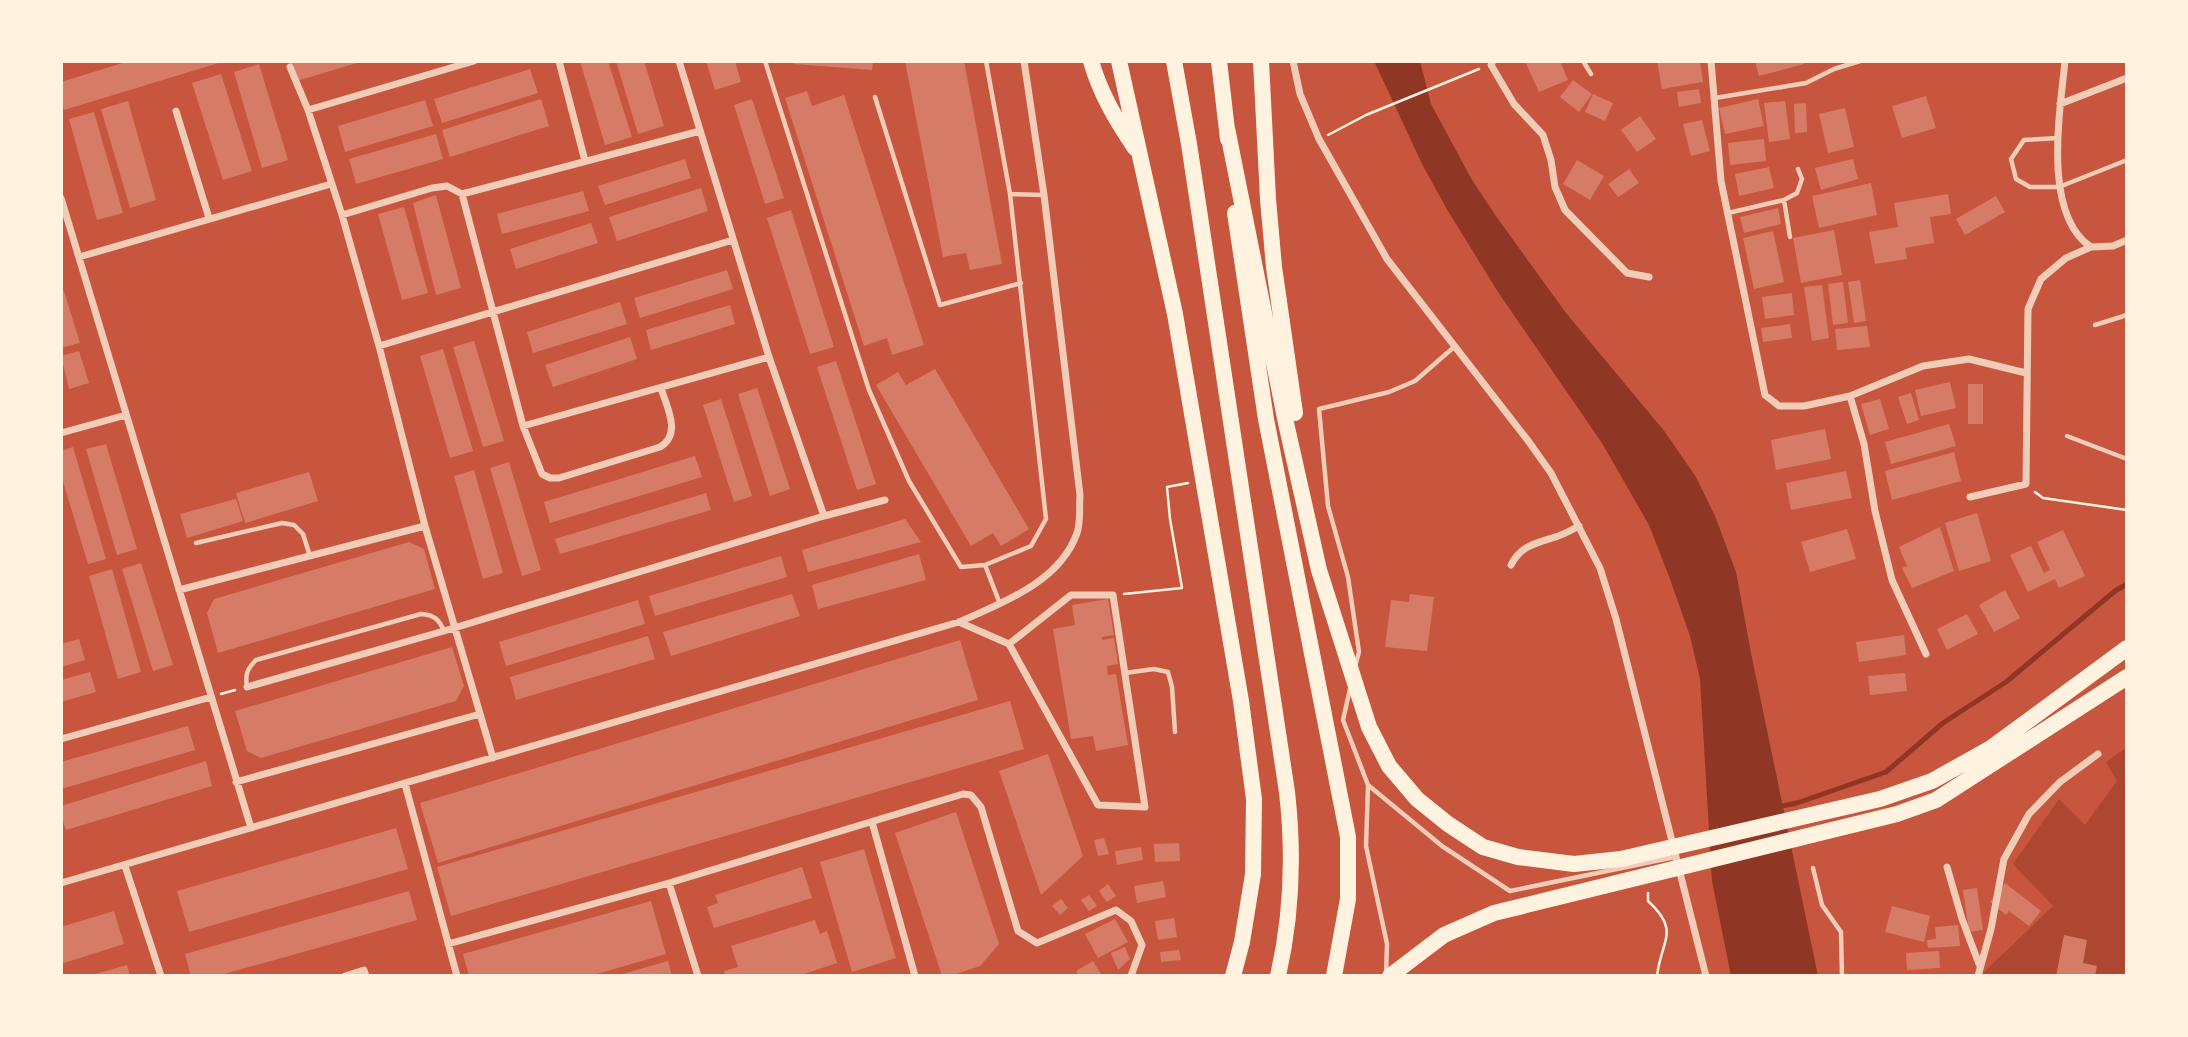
<svg xmlns="http://www.w3.org/2000/svg" width="2188" height="1037" viewBox="0 0 2188 1037" font-family="'Archivo Narrow',sans-serif">
	<rect width="100%" height="100%" fill="#c8553d"/>
	<path fill="#ae4732" d="M2127,747V976H1985L1983,973L2053,906L2013,864L2059,799L2085,825L2117,781L2106,762Z"/>
	<path fill="#8f3625" d="M1374,61H1420L1431,104L1472,180L1498,219L1566,313L1665,432L1696,477L1715,516L1736,572L1751,653L1818,976H1731L1712,881L1700,679L1690,636L1670,579L1649,525L1602,443L1498,292L1448,211L1423,166Z"/>
	<g fill="none" stroke-linecap="round" stroke-linejoin="round">
		<path stroke="#8f3625" stroke-width="5" d="M1777,807L1797,803L1886,772L1943,723L2006,682L2115,591L2127,584"/>
	</g>
	<path fill="#d67c66" d="M129,61H221L222,62L64,110L61,102V82Z
		M291,61H360V62L297,81Z
		M580,61H608L632,137L605,145Z
		M616,61H644L664,126L638,134Z
		M706,61H735L741,82L715,90Z
		M795,61H873L872,70L794,64Z
		M905,61H964L1002,264L970,270L966,253L943,257Z
		M1525,61H1560L1568,80L1539,92Z
		M1657,61H1700L1703,82L1662,89Z
		M1755,61H1803L1804,64L1759,76Z
		M259,64L288,160L262,168L234,72Z
		M530,69L538,93L442,123L434,99Z
		M221,74L252,171L223,180L192,83Z
		M1573,80L1592,94L1579,112L1560,97Z
		M1699,89L1701,103L1679,107L1677,92Z
		M807,91L812,106L844,95L924,345L892,355L887,338L864,346L785,98Z
		M1593,94L1613,103L1605,121L1585,112Z
		M1926,96L1936,128L1902,138L1892,106Z
		M541,99L549,126L450,157L442,130Z
		M752,99L784,198L765,204L734,105Z
		M1758,99L1764,126L1725,134L1719,108Z
		M425,100L433,126L345,152L338,126Z
		M128,101L156,200L130,208L101,109Z
		M1785,101L1790,139L1769,142L1764,103Z
		M1806,103L1807,132L1795,133L1794,104Z
		M1845,108L1854,147L1828,153L1819,114Z
		M94,112L123,213L97,220L69,119Z
		M1640,116L1656,139L1637,152L1621,130Z
		M1702,120L1710,151L1691,156L1683,124Z
		M436,134L443,159L356,184L349,159Z
		M1764,139L1766,161L1730,165L1728,143Z
		M685,159L691,178L605,205L598,186Z
		M1853,159L1858,179L1821,190L1815,168Z
		M1577,160L1604,176L1590,200L1563,184Z
		M1769,167L1774,188L1739,196L1735,174Z
		M1629,169L1639,183L1618,197L1608,184Z
		M1871,183L1877,215L1819,228L1812,196Z
		M701,188L708,211L617,241L609,217Z
		M583,191L589,211L502,234L497,214Z
		M1948,194L1951,214L1930,217L1934,243L1905,248L1907,259L1875,264L1869,232L1898,227L1894,203Z
		M436,195L461,288L436,295L413,203Z
		M1996,196L2005,212L1965,235L1956,219Z
		M404,207L428,293L402,300L378,214Z
		M1778,208L1781,224L1744,233L1740,217Z
		M791,210L834,347L810,354L767,218Z
		M591,223L598,243L516,269L510,249Z
		M1834,230L1842,275L1801,283L1793,238Z
		M1773,231L1784,282L1754,289L1743,238Z
		M727,270L733,289L640,318L634,298Z
		M1860,280L1866,321L1854,323L1848,282Z
		M1843,282L1848,323L1833,325L1828,284Z
		M1822,285L1829,338L1812,341L1804,287Z
		M64,291L80,343L61,348V292Z
		M1792,293L1794,315L1765,319L1762,297Z
		M620,302L627,324L533,353L527,332Z
		M730,305L735,324L651,350L646,330Z
		M1790,324L1792,338L1763,342L1761,328Z
		M1867,326L1870,347L1837,350L1835,329Z
		M630,337L637,359L553,387L545,365Z
		M474,341L504,441L483,447L453,347Z
		M443,349L473,451L450,458L420,356Z
		M79,351L89,383L69,389L61,356Z
		M836,361L876,484L857,490L817,367Z
		M935,369L1029,529L1001,546L993,533L971,546L876,385L898,372L906,385Z
		M1950,382L1956,408L1921,416L1915,390Z
		M1968,384H1983V424H1968Z
		M757,388L790,489L770,496L738,394Z
		M1911,393L1919,420L1907,424L1898,397Z
		M721,399L752,496L734,502L703,405Z
		M1880,399L1889,429L1870,435L1861,404Z
		M1949,424L1956,446L1891,464L1885,442Z
		M1825,429L1831,459L1776,470L1771,440Z
		M106,444L137,549L117,555L86,449Z
		M73,447L106,559L88,564L61,475V451Z
		M1954,452L1961,481L1892,500L1885,471Z
		M695,456L702,477L550,523L544,502Z
		M509,462L541,570L522,576L490,468Z
		M474,470L503,573L483,579L454,476Z
		M1846,471L1852,498L1791,510L1786,483Z
		M309,472L318,501L245,523L236,493Z
		M706,493L711,510L560,554L555,539Z
		M236,499L243,521L187,538L180,514Z
		M1977,513L1991,561L1959,571L1945,523Z
		M905,519L921,542L808,572L802,550Z
		M1940,527L1954,571L1912,588L1902,568L1907,566L1899,547Z
		M1847,529L1856,559L1810,572L1801,542Z
		M2063,530L2085,576L2059,588L2055,579L2028,592L2010,555L2031,546L2044,573L2050,570L2037,542Z
		M409,542L424,549L435,589L218,653L207,613L214,599Z
		M919,554L926,580L818,609L812,585Z
		M781,556L787,577L655,616L649,596Z
		M141,563L173,665L153,671L122,569Z
		M112,569L141,672L118,679L89,576Z
		M2005,590L2020,618L1994,632L1979,605Z
		M792,594L800,616L671,656L663,632Z
		M1410,594L1434,597L1427,651L1385,647L1391,600L1409,602Z
		M1108,599L1114,635L1102,637V640L1114,638L1118,664L1107,666L1108,675L1116,674L1128,745L1096,751L1093,736L1071,739L1053,629L1075,625L1072,605Z
		M638,600L645,624L506,666L499,642Z
		M1967,614L1978,634L1947,650L1937,629Z
		M1904,635L1906,655L1859,662L1856,642Z
		M648,636L655,659L516,700L510,677Z
		M79,639L85,660L61,667V644Z
		M960,640L978,700L438,863L420,803Z
		M452,647L464,686L456,701L261,758L247,751L235,711Z
		M90,672L96,692L61,702V680Z
		M1905,673L1907,691L1870,695L1868,676Z
		M1010,701L1024,749L451,916L437,867Z
		M188,726L195,750L61,789V762Z
		M1048,754L1083,856L1041,895L999,771Z
		M206,761L212,786L66,830L61,816V806Z
		M956,812L999,944L980,966L950,976H942L895,833Z
		M396,828L408,869L189,932L177,891Z
		M1104,838L1109,854L1098,856L1094,840Z
		M1179,843L1180,861L1155,862L1154,844Z
		M1141,847L1143,860L1117,865L1115,851Z
		M864,849L896,958L852,972L820,862Z
		M802,867L812,898L714,928L707,907L718,903L715,895Z
		M1163,881L1166,897L1137,903L1134,886Z
		M2005,883L2041,911L2029,926L2009,911L2006,915L1990,902Z
		M1108,884L1116,896L1107,902L1099,891Z
		M1977,888L1983,930L1969,932L1963,890Z
		M409,891L417,920L217,976H191L185,954Z
		M1089,895L1097,906L1089,911L1081,900Z
		M1061,899L1068,908L1060,915L1052,906Z
		M651,901L666,954L590,976H469L463,954Z
		M1892,906L1930,916L1924,942L1885,932Z
		M114,911L124,944L61,964V927Z
		M1174,918L1177,937L1158,940L1155,921Z
		M1115,919L1128,942L1098,958L1085,934Z
		M815,920L820,934L827,931L837,963L798,976H725L724,971L738,967L731,946Z
		M1958,925L1960,946L1928,948L1927,940L1936,939L1935,927Z
		M2064,935L2087,940L2083,963L2097,966L2095,976H2056Z
		M1125,947L1130,959L1118,970L1111,953Z
		M1179,950L1181,960L1161,962L1160,952Z
		M1939,951L1940,968L1907,970L1906,953Z
		M668,961L672,976H619V975Z
		M1093,961L1102,976H1079L1076,971Z
		M127,965L130,976H92V975Z"/>
	<g fill="none" stroke-linecap="round" stroke-linejoin="round">
		<path stroke="#fff3e0" stroke-width="2.5" d="M1328,135L1366,115L1479,69
			M2035,492L2043,498L2127,510
			M1124,594L1182,588L1170,519L1167,487L1188,483
			M221,694L235,690
			M1648,893V901C1681,931 1661,940 1657,976"/>
		<path stroke="#f1ccb7" stroke-width="4.5" d="M765,61L869,390L909,481L961,567L985,565L1000,604
			M1583,61L1591,74
			M875,97L940,305L1021,283
			M1715,98L1806,83L1834,69L1860,61
			M2058,138L2024,140L2011,159L2016,179L2030,187H2059L2127,160
			M1010,194L1044,195
			M1784,200L1790,237
			M1728,213L1784,200L1797,193L1802,179L1798,169
			M2095,325L2127,315
			M2067,436L2127,459
			M196,543L282,523L294,525L303,534L310,556
			M985,565L1031,546L1046,519L1010,194L986,61
			M1355,667L1359,652L1348,577L1328,506L1319,409L1389,392L1415,381L1454,347
			M1125,673L1154,669L1168,672L1172,687L1175,732
			M247,687C245,674 247,669 256,660L421,614C434,615 439,619 444,631
			M1350,689L1343,720L1368,785L1442,846L1510,891L1675,857
			M1368,786L1366,846L1387,944L1386,975
			M1813,868L1822,905L1841,932L1842,976"/>
		<path stroke="#f1ccb7" stroke-width="7" d="M559,61L585,161
			M679,61L769,357L824,516
			M1293,61L1300,94L1319,139L1387,259L1529,442L1551,473L1600,568L1616,619L1706,976
			M1493,61L1491,65L1514,104L1543,135L1551,160L1555,187L1565,210L1627,273L1649,277
			M1711,61L1721,181L1765,395L1779,406H1804L1850,396
			M2065,61C2060,112 2042,214 2091,247
			M290,67L308,110L342,215L379,346L425,526L493,758
			M2060,104L2127,78
			M308,110L474,61
			M176,111L209,218
			M462,194L523,426L542,474L550,478H559L660,447C682,434 667,408 661,388
			M61,198L251,828
			M342,215L432,188L447,186L462,194L700,131
			M79,257L331,184
			M379,346L733,240
			M523,426L769,357
			M61,433L126,415
			M1970,497L2026,484L2028,309L2041,279L2066,258L2091,247L2113,246L2127,240
			M1511,565C1520,547 1533,544 1552,538C1561,536 1570,531 1579,526
			M179,590L425,526
			M959,622L1009,644L1098,805L1145,807L1113,595H1071L1009,644
			M1926,654L1892,580L1875,511L1864,444L1850,396L1923,366L1969,359L2026,373
			M247,687L444,631L824,516L885,500
			M61,739L211,697
			M236,782L480,714
			M405,784L457,976
			M872,822L915,976
			M125,866L161,976
			M1947,867L1962,919L1979,964
			M61,883L959,622C1002,603 1060,582 1077,533C1081,522 1079,507 1080,495L1044,195L1024,61
			M669,883L698,976
			M448,944L669,883L963,794L971,795L981,807L1018,931L1037,943L1116,910L1131,921L1142,945L1131,976
			M345,976L364,970L366,976
			M1978,976L1991,929L2004,859L2029,814L2060,782L2098,754"/>
		<path stroke="#fff3e0" stroke-width="16" d="M1091,61C1100,93 1116,120 1135,148
			M1119,61L1175,314L1241,701L1254,799L1253,874L1242,942L1233,976
			M1174,61L1189,144L1287,792C1294,854 1292,915 1278,976
			M1219,61L1228,139
			M1261,61L1268,199L1274,267L1295,413
			M1227,128L1286,423L1319,570L1369,727L1389,766L1417,799L1448,824L1483,847L1518,857L1574,864L1621,859L1880,799L1932,781L1991,748L2127,648
			M1235,213L1266,419L1348,837V899L1334,976
			M1390,976L1444,935L1494,913L1897,814L1936,800L2127,677"/>
	</g>
	<rect width="2188" height="1037" fill="none" stroke="#fff3e0" stroke-width="126"/>
</svg>
